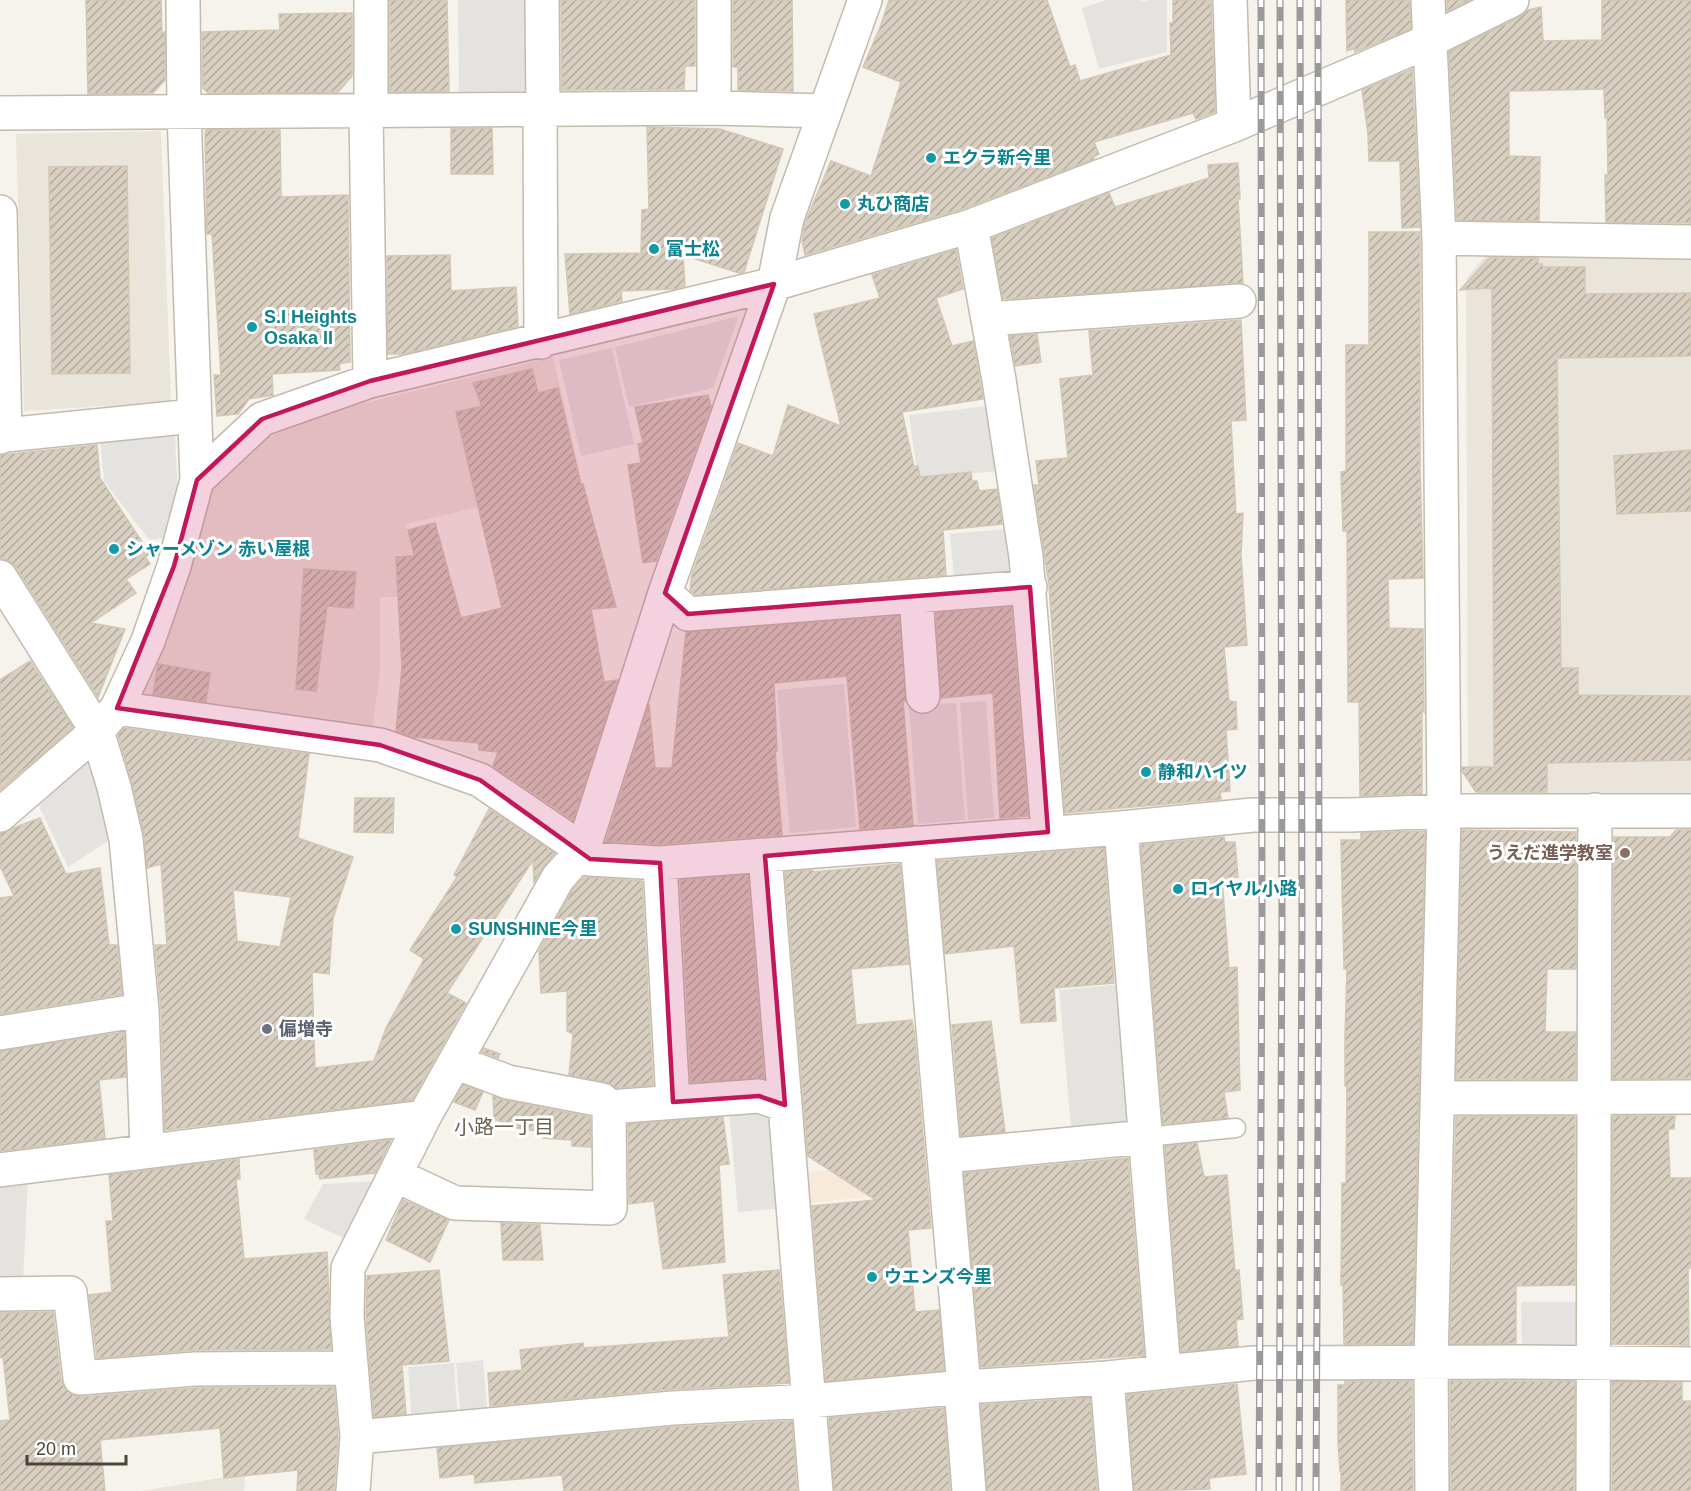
<svg xmlns="http://www.w3.org/2000/svg" width="1691" height="1491" viewBox="0 0 1691 1491" font-family="Arial,'Noto Sans JP',sans-serif">
	<defs>
		<pattern id="building-hatch" width="6" height="6" patternUnits="userSpaceOnUse" patternTransform="scale(1.5)"><rect width="6" height="6" fill="#d8cfc1"/><path d="M-1 1l2-2M0 6l6-6M5 7l2-2" fill="none" stroke="#b1aa9e"/></pattern>
	</defs>
	<rect width="100%" height="100%" fill="#f6f3ec"/>
	<path fill="#eae5da" d="M161,131L171,402L24,411L16,134Z
		M1486,255H1691V799L1482,796L1468,780L1466,279Z
		M553,357L582,483L406,524L418,592L399,597H380V673L372,730L139,701L207,497L251,447L304,418Z
		M245,1474L244,1491H140Z"/>
	<path fill="#f7ead8" d="M872,1165L875,1196L810,1203L807,1172Z"/>
	<path fill="#e5e3e0" d="M458,0H526V98L459,99Z
		M1106,0H1140L1141,2L1149,0H1167V52L1099,69L1082,8Z
		M739,316L713,388L629,407L615,347Z
		M612,348L634,444L581,456L559,360Z
		M989,406L998,471L918,478L909,415Z
		M166,428L175,436L178,497L164,538L149,540L104,481L100,436Z
		M1005,529L1009,573L954,578L950,534Z
		M844,684L856,827L790,833L777,690Z
		M986,701L994,818L968,820L960,703Z
		M956,703L965,820L918,824L909,706Z
		M94,753L113,838L68,867L39,806Z
		M1125,984L1138,1133L1072,1139L1059,990Z
		M729,1110L776,1114L785,1208L738,1212Z
		M28,1176L23,1282L0,1284V1178Z
		M375,1181L345,1239L304,1219L323,1184Z
		M1521,1302H1583L1579,1352L1522,1353Z
		M483,1360L488,1418L461,1420L456,1363Z
		M454,1363L458,1421L412,1425L408,1367Z"/>
	<path fill="url(#building-hatch)" stroke="#d3c7b4" stroke-width="1.5" fill-rule="evenodd" d="M86,0H161L162,33L165,32V80L153,93L88,94Z
		M390,0H447L449,91L390,92Z
		M561,0H695V66H685L684,89L562,90Z
		M733,0H792L793,91L738,90V67H733Z
		M889,0H1047L1070,67L1075,65L1080,81L1171,55L1170,23H1173V0H1211L1215,112L1196,119L1193,113L1094,142L1099,154L1093,157L1094,159L965,208L805,255L802,241L805,223L831,161L871,176L901,82L863,67L881,25Z
		M1346,0H1409L1411,29L1355,52V48L1347,51Z
		M1447,0H1470L1447,11Z
		M1602,0H1691V223L1606,222L1605,175H1608L1607,118H1605L1604,89L1509,91V156L1540,157L1539,221L1457,220L1449,52L1520,17L1528,10L1541,7L1543,41L1602,40Z
		M352,13V76L338,92L208,93L203,88L202,32L280,30L279,14Z
		M1412,69L1420,227L1402,228L1400,161H1369L1368,134L1362,90Z
		M647,127L720,129L783,149L744,272L739,273L683,255L685,286L674,289L621,291L622,301L570,314L565,254L641,253L642,210L649,209Z
		M492,128L493,174H451V129Z
		M207,130H280L281,197L348,195L350,362L339,364L340,370L272,374L273,395L249,399L238,414L217,416L214,375H221L212,234H207L205,132Z
		M1238,163L1240,199H1238L1243,283L1003,299L992,238L1109,193L1115,207L1209,178L1208,165Z
		M127,166L130,373L52,374L49,167Z
		M1369,232H1420V468L1423,578L1388,579L1389,628L1423,629L1424,712L1422,710V793L1360,796L1359,702H1348L1347,531H1343L1341,472L1346,471V345H1369Z
		M956,250L963,289L936,298L952,346L973,341L983,399L902,412L914,467L918,466L920,477L971,472L972,481H977L979,491L997,489L1002,524L943,530L946,575L695,595L690,590L692,574L738,443L773,456L788,405L841,426L814,314L880,298L872,275Z
		M450,255L451,291L516,287L518,326L403,354H388L387,256Z
		M1489,258H1538V264H1542L1543,267H1585V294L1691,293V356L1557,358L1561,668H1578V695L1691,696V760L1547,763V792H1476L1462,771V767H1494L1492,288L1460,290Z
		M1241,320L1246,420L1231,421L1236,514L1243,513L1241,556L1247,645L1224,647L1229,701L1236,702L1237,729L1226,730L1230,791L1220,792L1221,799L1065,813L1049,585L1034,485H1039L1036,461L1068,458L1060,379L1093,375L1089,331Z
		M1037,334L1041,362L1015,366L1010,336Z
		M532,369L538,393L558,388L581,485L583,484L616,607L591,609L604,682L618,680L573,820L493,766L498,752L479,750V743L414,737L396,731L402,668L396,557L414,556L408,530L435,523L461,618L502,608L456,412L482,406L473,383Z
		M708,395L711,406L656,561L643,563L628,465L641,463L638,444L643,443L635,407Z
		M97,445L100,478L150,554L145,557L150,564L126,579L136,593L91,623L125,629L98,697L16,567L9,561L0,558V455Z
		M1691,450V511L1617,514L1614,456Z
		M304,569L356,572L353,608L327,606L316,691L296,689Z
		M1011,607L1028,816L1000,818L993,693L941,698L936,613Z
		M899,616L906,701H903L913,825L860,829L847,676L774,683L777,751H775L782,835L660,844L606,841L649,704L655,768H672L686,632Z
		M30,661L73,727L0,790V680Z
		M158,664L210,673L206,702L153,694Z
		M124,728L309,754L298,838L353,857L333,918L329,974L312,972L315,1068L374,1061L386,1028L424,959L410,950L457,877L454,875L489,809L555,853L544,866L534,882L533,860L447,993L466,1003L412,1100L165,1130L161,1009L155,945H167L161,864L147,868L144,835L132,783L118,735ZM233,890L291,897L280,947L237,941Z
		M355,798H394L393,833L354,832Z
		M40,818L66,874L100,868L109,945H117L122,994L0,1014V898L14,896L0,866V833Z
		M1462,830L1576,832V969H1547L1545,1032H1576L1575,1079H1456Z
		M1676,830H1691V1078L1613,1079L1614,837H1670Z
		M1425,831L1413,1344H1344L1343,1285H1341L1342,1183H1346L1347,1086H1345V1038L1347,969H1344L1341,840H1361V833Z
		M1224,837L1225,842H1235L1238,877L1222,879L1229,968L1237,967L1240,1090L1224,1092L1228,1118L1163,1124L1141,845Z
		M1104,848L1114,983L1054,988L1056,1021L1021,1023L1014,946L945,954L937,861Z
		M900,864L909,964L851,969L856,1025L912,1020L914,1030L931,1228L908,1230L915,1312L939,1310L944,1370L826,1381L812,1206L876,1200L808,1156L785,872L813,870V872Z
		M748,875L764,1078L691,1082L680,880Z
		M584,877L642,881L653,1085L616,1088L606,1082L569,1075L573,1034L567,1031V991L541,993L539,951L573,889Z
		M991,1021L1005,1132L961,1136L952,1025Z
		M124,1032L126,1077L99,1080L105,1138L0,1151V1051Z
		M484,1048L500,1054L498,1058L482,1052Z
		M463,1085L483,1092L475,1110L454,1102Z
		M493,1096L504,1100L590,1117L591,1147L572,1146V1140L543,1138L544,1132L517,1128L494,1119Z
		M1575,1116V1285L1516,1286V1343L1450,1344L1456,1117Z
		M1613,1116H1675L1674,1129H1668L1670,1178H1691V1268H1688L1689,1345L1612,1344Z
		M723,1117L729,1164L719,1165L725,1262L663,1269L654,1201L629,1204L628,1124Z
		M391,1140L375,1173L320,1179L319,1174H316L314,1150Z
		M1197,1143L1204,1177L1227,1175L1235,1271L1239,1270L1243,1319L1236,1320L1238,1346L1181,1352L1165,1146Z
		M1128,1158L1144,1355L981,1367L964,1173Z
		M239,1159L240,1179H236L244,1259L327,1252L331,1349L194,1350L97,1358L89,1295L112,1292L106,1221H113L109,1175Z
		M403,1200L449,1220L430,1262L386,1240Z
		M501,1223L540,1225L543,1260H503Z
		M439,1270L449,1361L402,1365L406,1414L374,1417L366,1316L367,1276Z
		M779,1270L789,1383L672,1389L490,1406L488,1373L522,1370L520,1350L583,1343L584,1348L729,1337L723,1275Z
		M53,1312L61,1380L65,1389L73,1395L81,1397L196,1388L334,1387L338,1437L334,1491H297L298,1470L224,1478L220,1428L100,1440L105,1491H0V1421L10,1420L3,1357L0,1358V1313Z
		M1345,1381H1412L1413,1491H1341V1471H1340L1338,1441V1385H1345Z
		M1450,1381H1575L1574,1491H1451Z
		M1612,1382L1682,1383V1401H1691V1491H1612Z
		M1237,1384L1246,1474L1209,1478L1210,1489L1134,1491L1127,1395Z
		M1090,1398L1097,1491H987L981,1405Z
		M944,1408L950,1491H834L829,1418Z
		M792,1421L797,1491H564L562,1475L475,1483L474,1474L440,1478L437,1448L674,1427Z"/>
	<g fill="none" stroke-linecap="round" stroke-linejoin="round">
		<defs>
			<path id="service" d="M1146,1137L1236,1128"/>
			<path id="minor" d="M371,0V111
				M542,0L543,110
				M1230,0L1234,125
				M1428,0L1439,238L1444,811L1431,1363L1432,1491
				M714,108V0
				M540,109L541,342
				M366,111L370,381
				M0,113L714,108L824,111
				M0,212L5,435
				M971,226L999,380L1026,557L1048,832
				M1439,238L1691,242
				M988,319L1239,301
				M0,437L5,435L194,416
				M197,480L262,419L370,381L774,284L971,226L1234,125L1429,41L1512,0
				M0,577L97,731L114,787L126,839L142,1010L147,1151
				M665,593L688,614L1030,587
				M916,596L923,696
				M117,708L380,745L480,780L583,850L590,859L660,863L1121,828L1253,815H1351L1444,811H1691
				M0,815L97,731L117,708L148,641L174,566L197,480L184,112L183,0
				M1121,828L1164,1371
				M917,843L964,1387
				M765,856L816,1491
				M660,863L673,1102
				M0,1033L142,1010
				M455,1062L508,1082L602,1100L609,1107
				M1438,1098L1691,1097
				M945,1156L1146,1137
				M0,1170L424,1117
				M395,1175L455,1203L610,1208L609,1107L759,1096L785,1105
				M0,1294L70,1293L80,1378L195,1369L351,1368
				M1107,1378L1116,1491
				M961,1388L969,1491
				M357,1437L673,1408L810,1401L964,1387L1107,1378L1254,1363L1522,1362L1691,1364
				M353,1491L357,1437L347,1317L348,1268L424,1117L558,878L583,850L665,593L774,284
				M1593,1491L1595,810"/>
			<path id="tertiary" d="M774,284L787,218L865,0"/>
		</defs>
		<use href="#service" stroke="#c2bbae" stroke-width="21"/>
		<use href="#minor" stroke="#c2bbae" stroke-width="36"/>
		<use href="#tertiary" stroke="#c2bbae" stroke-width="36"/>
		<use href="#service" stroke="#fff" stroke-width="18"/>
		<use href="#minor" stroke="#fff" stroke-width="33"/>
		<use href="#tertiary" stroke="#fff" stroke-width="33"/>
		<defs>
			<path id="rail" d="M1259,1491L1262,926L1261,0
				M1279,1491L1282,926L1280,0
				M1299,1491L1302,926L1300,0
				M1316,1491L1319,926L1318,0"/>
		</defs>
		<use href="#rail" stroke="#9a9a9a" stroke-width="7"/>
		<use href="#rail" stroke="#fff" stroke-width="4.5" stroke-dasharray="14" stroke-linecap="butt"/>
	</g>
	<path fill="#c2185b" fill-opacity="0.2" stroke="#c2185b" stroke-width="4.5" stroke-linejoin="round" d="M774,284L665,593L688,614L1030,587L1048,832L765,856L785,1105L759,1096L673,1102L660,863L590,859L480,780L380,745L117,708L174,566L197,480L262,419L370,381Z"/>
	<g fill="#0f9aa8" stroke="#fff" stroke-width="2">
		<circle cx="931" cy="158" r="6"/>
		<circle cx="845" cy="204" r="6"/>
		<circle cx="654" cy="249" r="6"/>
		<circle cx="252" cy="327" r="6"/>
		<circle cx="114" cy="549" r="6"/>
		<circle cx="1146" cy="772" r="6"/>
		<circle cx="1178" cy="889" r="6"/>
		<circle cx="456" cy="929" r="6"/>
		<circle cx="872" cy="1277" r="6"/>
	</g>
	<circle fill="#8d6e63" stroke="#fff" stroke-width="2" cx="1625" cy="853" r="6"/>
	<circle fill="#6b7280" stroke="#fff" stroke-width="2" cx="267" cy="1029" r="6"/>
	<g text-anchor="middle" dominant-baseline="central" stroke-width="6" stroke-linejoin="round" paint-order="stroke">
		<g font-size="18" font-weight="bold" fill="#0d838f" stroke="#fff" text-anchor="start">
			<text x="943" y="158">エクラ新今里</text>
			<text x="857" y="204">丸ひ商店</text>
			<text x="666" y="249">富士松</text>
			<text x="264" y="317">S.I Heights<tspan x="264" dy="21">Osaka II</tspan></text>
			<text x="126" y="549">シャーメゾン 赤い屋根</text>
			<text x="1158" y="772">静和ハイツ</text>
			<text x="1190" y="889">ロイヤル小路</text>
			<text x="468" y="929">SUNSHINE今里</text>
			<text x="884" y="1277">ウエンズ今里</text>
		</g>
		<g font-size="18" font-weight="bold" fill="#785e54" stroke="#fff" text-anchor="end">
			<text x="1613" y="853">うえだ進学教室</text>
		</g>
		<g font-size="18" font-weight="bold" fill="#5b616d" stroke="#fff" text-anchor="start">
			<text x="279" y="1029">偏増寺</text>
		</g>
		<g font-size="20" fill="#6e6250" stroke="#fff">
			<text x="504" y="1127">小路一丁目</text>
		</g>
	</g>
	<path d="M27 1455v9h99v-9" fill="none" stroke="#4b4439" stroke-width="3"/>
	<text x="36" y="1455" font-size="18" fill="#4b4439" stroke="#ffffff" stroke-width="4.5" paint-order="stroke">20 m</text>
</svg>
